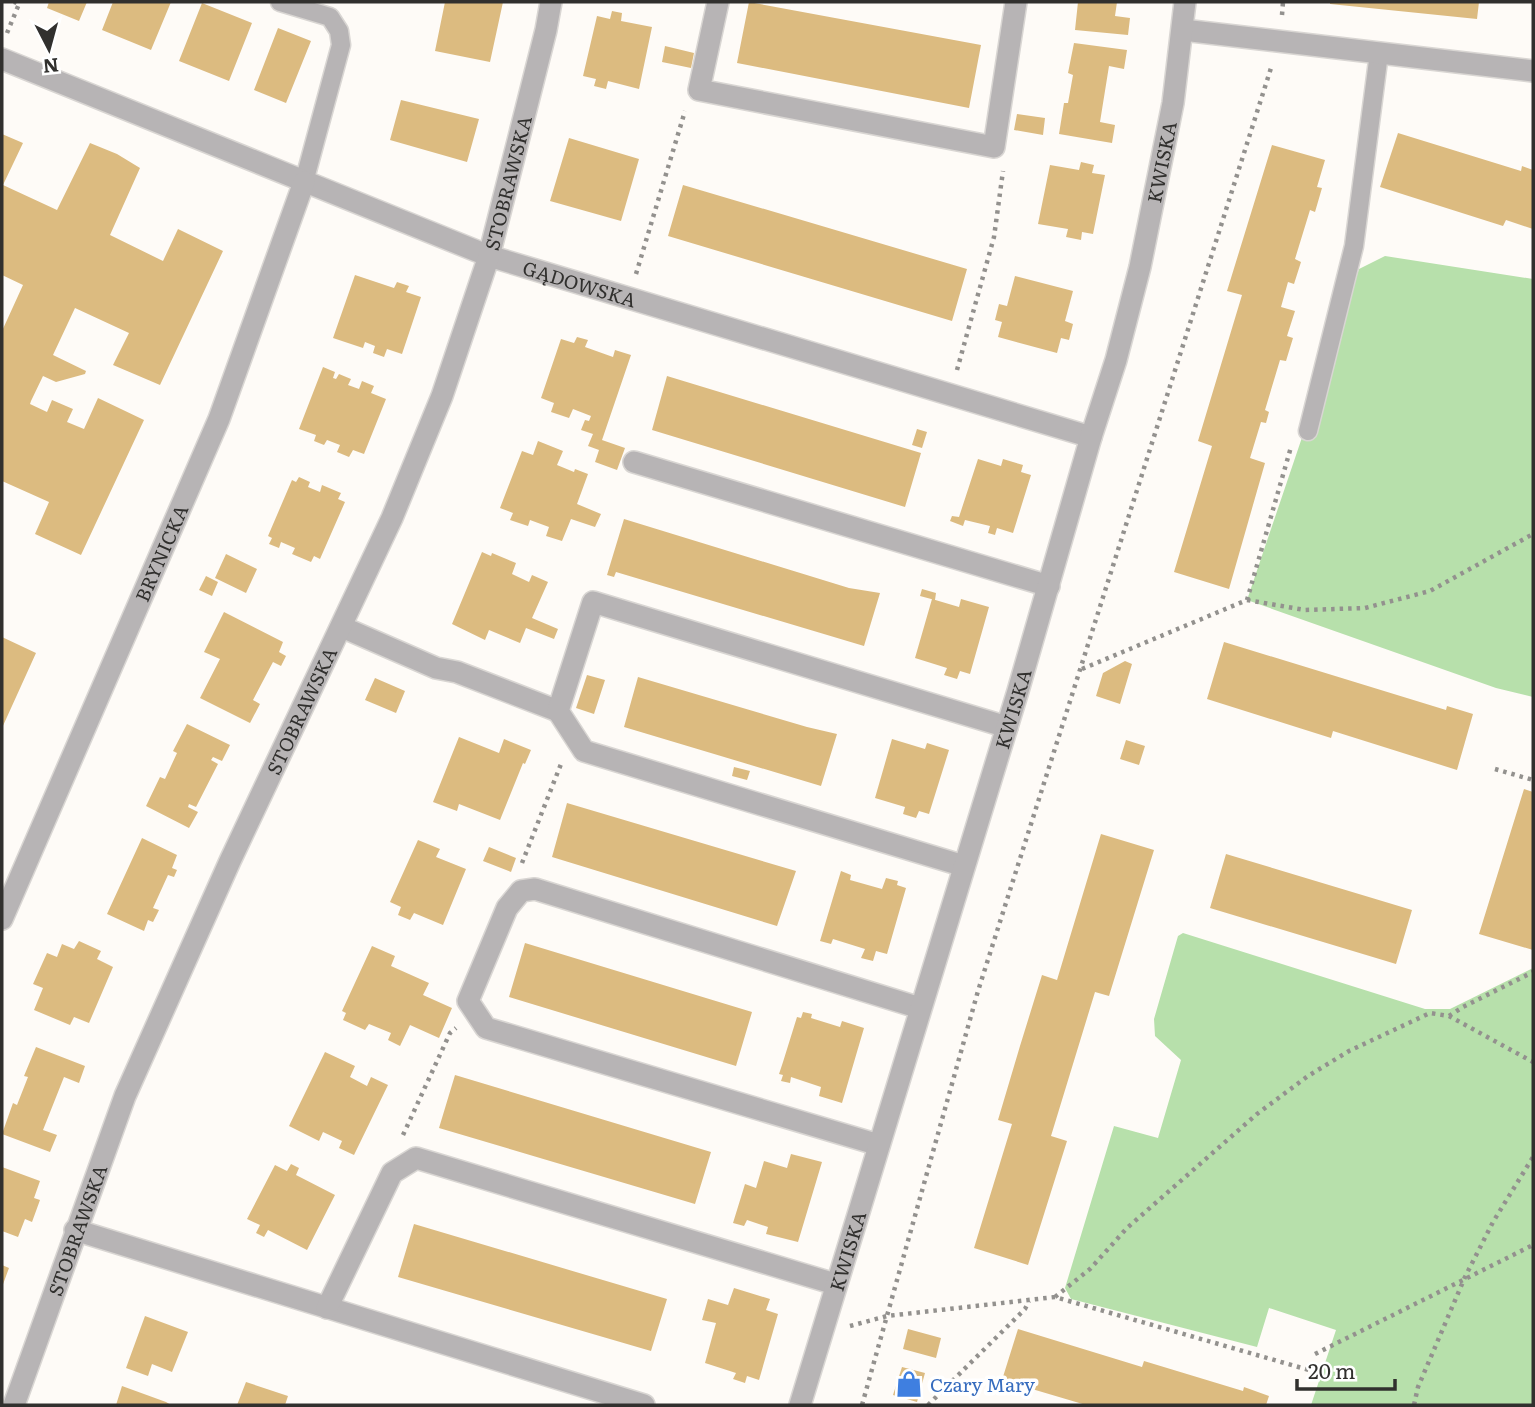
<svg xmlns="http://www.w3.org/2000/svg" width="1535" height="1407" viewBox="0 0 1535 1407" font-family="Literata,serif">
	<rect width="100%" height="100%" fill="#fefbf7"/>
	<path fill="#b7e0ab" d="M1385,256L1533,279V697L1496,688L1247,600L1359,269Z
		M1183,933L1425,1009H1450L1533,968V1405H1311L1336,1330L1269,1308L1257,1347L1071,1299L1065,1288L1114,1126L1158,1138L1181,1060L1155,1036L1154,1019L1178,936Z"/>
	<path fill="#dcbb80" d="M49,2H87L79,21L47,8Z
		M113,2H171L151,50L102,30Z
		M445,2H503L490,62L435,51Z
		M749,2L981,45L969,108L737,63Z
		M1078,2H1117L1115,16L1130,18L1128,35L1075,30Z
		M1330,2H1479L1477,19L1330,4Z
		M202,3L252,23L229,81L179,61Z
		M612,11L622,13L621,21L652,27L639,89L608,81L606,89L594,86L596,79L583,76L597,16L610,19Z
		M278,28L311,41L286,103L254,90Z
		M1074,43L1127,50L1124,69L1109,66L1100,122L1115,125L1112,143L1059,134L1064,103H1068L1073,75L1068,73Z
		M665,46L694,53L691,68L662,62Z
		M401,100L479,119L467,162L390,140Z
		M1017,114L1045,118L1043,135L1014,130Z
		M1398,133L1521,171L1522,166L1533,170V229L1506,220L1503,226L1380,187Z
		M2,134L23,143L3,185L57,210L90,143L117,154L140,168L110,235L163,261L178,229L223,251L160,385L113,365L129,333L75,308L53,355L86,371L85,374L56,382L43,376L31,401L30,404L47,412L52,400L73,409L67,422L84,429L98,398L144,420L81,555L35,534L49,502L2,481V331L23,285L2,275Z
		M569,138L639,159L621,221L550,201Z
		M1272,145L1325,160L1317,187L1322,188L1315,212L1310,210L1295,259L1301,262L1294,284L1288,282L1281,307L1295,311L1287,336L1293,338L1286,361L1280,360L1265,410L1269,412L1266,423L1261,422L1250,458L1265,463L1229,589L1174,572L1212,446L1198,441L1242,295L1227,291Z
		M1081,162L1094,165L1092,173L1105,175L1093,234L1082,232L1081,240L1066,237L1068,229L1038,224L1050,165L1079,170Z
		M683,185L967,269L952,321L668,236Z
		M355,275L394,288L397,282L409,286L406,292L421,297L402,354L387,349L384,357L373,353L375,346L365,342L363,348L333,338Z
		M1015,276L1073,291L1065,321L1073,324L1069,340L1061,338L1057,353L998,337L1002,322L995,320L999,304L1007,306Z
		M577,337L588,340L585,347L613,357L615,350L631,355L602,440L625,448L617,470L595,462L599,450L588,446L593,434L581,430L585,420L589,421L591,416L573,409L569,418L551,412L554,403L541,398L561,339L574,343Z
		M323,367L335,372L333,378L336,379L339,374L351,379L348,385L359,389L362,381L374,386L371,393L386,399L364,454L353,450L349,457L337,452L340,445L327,440L324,445L314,441L316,435L299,429Z
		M667,376L921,453L905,507L652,430Z
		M917,429L927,432L922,448L912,445Z
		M538,441L563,451L557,465L574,472L575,469L588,474L577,504L601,514L595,527L571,519L562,541L546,536L549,527L530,520L528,526L510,520L513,513L500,508L522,451L533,455Z
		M978,459L1001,466L1003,459L1023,465L1021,472L1031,475L1013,533L997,528L995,535L988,533L990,526L965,520L963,526L950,521L952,516L959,517Z
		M299,477L310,482L308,487L320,492L322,485L341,493L338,499L345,502L320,559L314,556L311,562L292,554L295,548L281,542L279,548L269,544L272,538L268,536L292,480L296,482Z
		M624,519L849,588L880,593L864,646L616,572L614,577L607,575Z
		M482,552L491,556L492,553L516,563L512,574L529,582L532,575L548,582L532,618L558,629L554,639L526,628L520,643L489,630L485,640L452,624Z
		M226,554L257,569L246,593L215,578Z
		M206,576L218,582L212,596L199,590Z
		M922,589L936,593L935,600L920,596Z
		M932,599L959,607L961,599L989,607L970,674L960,671L957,679L944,675L947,668L915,658Z
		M224,612L283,642L279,652L286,656L281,666L273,662L253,700L260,704L250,723L200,698L220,659L204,652Z
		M2,637L36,653L2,728Z
		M1224,642L1446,710L1447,706L1473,714L1457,770L1333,731L1331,738L1207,699Z
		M1125,661L1132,664L1120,704L1096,696L1103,673Z
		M587,675L605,680L594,714L576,708Z
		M638,677L807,727L837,734L821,786L624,727Z
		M375,678L405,691L396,713L365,700Z
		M187,724L230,745L222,761L213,757L211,760L218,764L196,807L189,804L188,807L198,812L189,828L146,806L160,777L165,779L177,753L173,751Z
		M459,737L499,753L504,739L531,750L525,764L523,763L500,820L459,804L457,811L433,802Z
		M892,739L925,749L927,743L949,750L929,814L919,811L916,818L903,814L905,807L875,798Z
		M1126,740L1145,746L1139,765L1120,759Z
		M734,767L750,771L747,780L732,776Z
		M1524,789L1533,792V950L1479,934Z
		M567,803L796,871L777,926L552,857Z
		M1101,834L1154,850L1109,996L1095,992L1051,1136L1067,1141L1028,1265L974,1248L1012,1124L998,1120L1020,1046L1042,975L1057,980Z
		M142,838L177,855L172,868L177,870L174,877L168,875L153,908L159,910L153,922L148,920L144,931L107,914Z
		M418,840L440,849L436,857L466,869L443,925L414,913L410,920L398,915L401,907L390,902Z
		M489,847L516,858L511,872L483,861Z
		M1226,854L1412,910L1396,964L1210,908Z
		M841,871L851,875L850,880L882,889L886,878L898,881L897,885L906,888L887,954L876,951L873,961L861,958L865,949L833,939L831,944L820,941Z
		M79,941L101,951L97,959L113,967L89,1023L74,1017L70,1025L34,1010L43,988L33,984L47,953L57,957L62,944L74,949Z
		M525,943L752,1012L736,1066L509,997Z
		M372,946L395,956L391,966L429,983L423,995L452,1008L439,1038L410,1025L400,1046L388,1040L391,1033L369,1024L365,1030L343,1020L346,1013L342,1011Z
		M803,1012L812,1014L811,1018L840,1027L842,1021L864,1028L842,1103L819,1096L821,1087L791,1077L790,1083L781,1081L783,1075L779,1074L783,1062L797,1017L801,1018Z
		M36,1047L85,1066L79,1083L64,1077L43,1130L57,1135L50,1152L2,1134L13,1103L17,1105L28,1077L24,1076Z
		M325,1052L355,1066L350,1077L367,1086L371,1077L388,1085L354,1155L339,1148L342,1141L323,1132L319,1141L289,1126Z
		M455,1075L711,1152L695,1204L439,1128Z
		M791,1154L822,1162L798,1242L766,1234L768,1227L747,1220L744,1226L733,1223L745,1184L756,1188L764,1161L787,1168Z
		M291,1164L299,1168L296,1175L335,1195L307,1250L268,1230L264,1237L256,1233L260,1225L247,1219L275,1165L287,1171Z
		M2,1167L40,1181L34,1198L40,1200L32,1222L25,1219L18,1237L2,1231Z
		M414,1224L667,1299L651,1351L398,1277Z
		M2,1265L9,1268L2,1287Z
		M734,1288L770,1299L766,1310L778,1314L759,1380L747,1376L745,1383L733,1379L736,1373L705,1363L716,1323L702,1320L708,1299L728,1305Z
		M145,1316L188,1332L172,1372L152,1364L148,1376L126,1368Z
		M908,1329L941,1338L936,1358L903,1349Z
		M1018,1329L1142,1367L1144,1361L1243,1391L1244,1387L1269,1396L1266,1405H1086L1002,1380Z
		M902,1367L925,1373L917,1402L893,1395Z
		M246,1382L288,1396L285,1405H237Z
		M122,1386L166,1402L171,1405H116Z"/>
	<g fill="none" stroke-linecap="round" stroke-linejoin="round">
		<defs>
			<path id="lane" d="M280,2L330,17L339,31L341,45L304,182
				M1308,431L1354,246L1379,53"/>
			<g id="street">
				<path d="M718,2L699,90L994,147L1016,2"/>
				<path d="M1183,30L1533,71"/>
				<path id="s1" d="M2,59L489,256L1091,437"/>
				<path d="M634,462L1049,586"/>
				<path d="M342,627L436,668L457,672L558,711"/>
				<path d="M964,866L584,751L558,711L593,602L1007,727"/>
				<path id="s2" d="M2,919L219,419L304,182"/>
				<path d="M879,1145L486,1028L468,1001L507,908L521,891L535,889L920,1008"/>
				<path d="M75,1230L644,1405"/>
				<path d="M327,1308L392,1173L416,1158L835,1284"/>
				<path id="s3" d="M14,1405L125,1096L230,861L392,518L442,396L489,256L546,30L551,2"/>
				<path id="s4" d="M800,1405L1018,691L1091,437L1116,360L1140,267L1173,103L1185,2"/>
			</g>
		</defs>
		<use href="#lane" stroke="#d9d6d3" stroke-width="21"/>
		<use href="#street" stroke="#d9d6d3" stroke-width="24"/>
		<path stroke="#93918e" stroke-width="4.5" stroke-dasharray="3.5 5" stroke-linecap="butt" d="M1282,15L1283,2
			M7,33L19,4L14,2
			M636,274L685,111
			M957,370L994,237L1003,171
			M1247,600L1305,610L1365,608L1430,591L1533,534
			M1082,669L1247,600L1291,447
			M1495,769L1533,780
			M522,863L561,764
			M1449,1016L1463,1007L1533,972
			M403,1135L450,1033L456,1028
			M1055,1297L1090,1269L1127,1228L1257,1114L1308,1076L1349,1051L1430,1013L1449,1016L1533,1062
			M850,1326L887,1316L1055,1297L1309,1370
			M1315,1354L1533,1245
			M862,1405L978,991L1271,68
			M928,1405L1025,1309L1029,1301
			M1414,1405L1418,1387L1465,1277L1493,1222L1533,1157"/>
		<use href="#lane" stroke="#b7b4b5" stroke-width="18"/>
		<use href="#street" stroke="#b7b4b5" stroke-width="21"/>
	</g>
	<defs>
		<symbol id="shop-bare" viewBox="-9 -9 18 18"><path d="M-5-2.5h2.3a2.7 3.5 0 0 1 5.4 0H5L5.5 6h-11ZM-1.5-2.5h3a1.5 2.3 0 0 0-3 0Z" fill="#3f7fe0" stroke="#fff" stroke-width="2.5" paint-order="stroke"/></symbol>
	</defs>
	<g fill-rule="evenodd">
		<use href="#shop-bare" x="890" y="1365" width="38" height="38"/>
	</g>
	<g text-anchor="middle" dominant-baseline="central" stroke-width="7" stroke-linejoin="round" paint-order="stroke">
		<g font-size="19" fill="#31302e" stroke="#fff">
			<text stroke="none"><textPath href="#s4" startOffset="1295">KWISKA</textPath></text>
			<text stroke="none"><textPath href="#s3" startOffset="1320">STOBRAWSKA</textPath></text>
			<text stroke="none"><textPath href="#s1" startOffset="620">GĄDOWSKA</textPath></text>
			<text stroke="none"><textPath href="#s2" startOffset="399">BRYNICKA</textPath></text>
			<text stroke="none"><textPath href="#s4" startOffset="728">KWISKA</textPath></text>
			<text stroke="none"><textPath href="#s3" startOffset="752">STOBRAWSKA</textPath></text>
			<text stroke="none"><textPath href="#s3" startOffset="186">STOBRAWSKA</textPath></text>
			<text stroke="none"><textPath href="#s4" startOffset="161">KWISKA</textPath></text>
		</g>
		<g font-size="19" fill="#366cbe" stroke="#fff" text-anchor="start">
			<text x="930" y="1384">Czary Mary</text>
		</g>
	</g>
	<rect width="1535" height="1407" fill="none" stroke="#31302e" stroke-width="7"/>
	<g transform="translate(49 49) rotate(174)" stroke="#ffffff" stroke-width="5" paint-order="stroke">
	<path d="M0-5L12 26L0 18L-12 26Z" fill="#31302e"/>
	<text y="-10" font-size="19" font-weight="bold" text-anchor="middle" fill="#31302e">N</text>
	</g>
	<path d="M1297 1379v10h98v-10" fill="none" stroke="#31302e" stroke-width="3.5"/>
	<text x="1308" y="1379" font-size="21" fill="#31302e" stroke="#ffffff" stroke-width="5" paint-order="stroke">20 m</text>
</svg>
